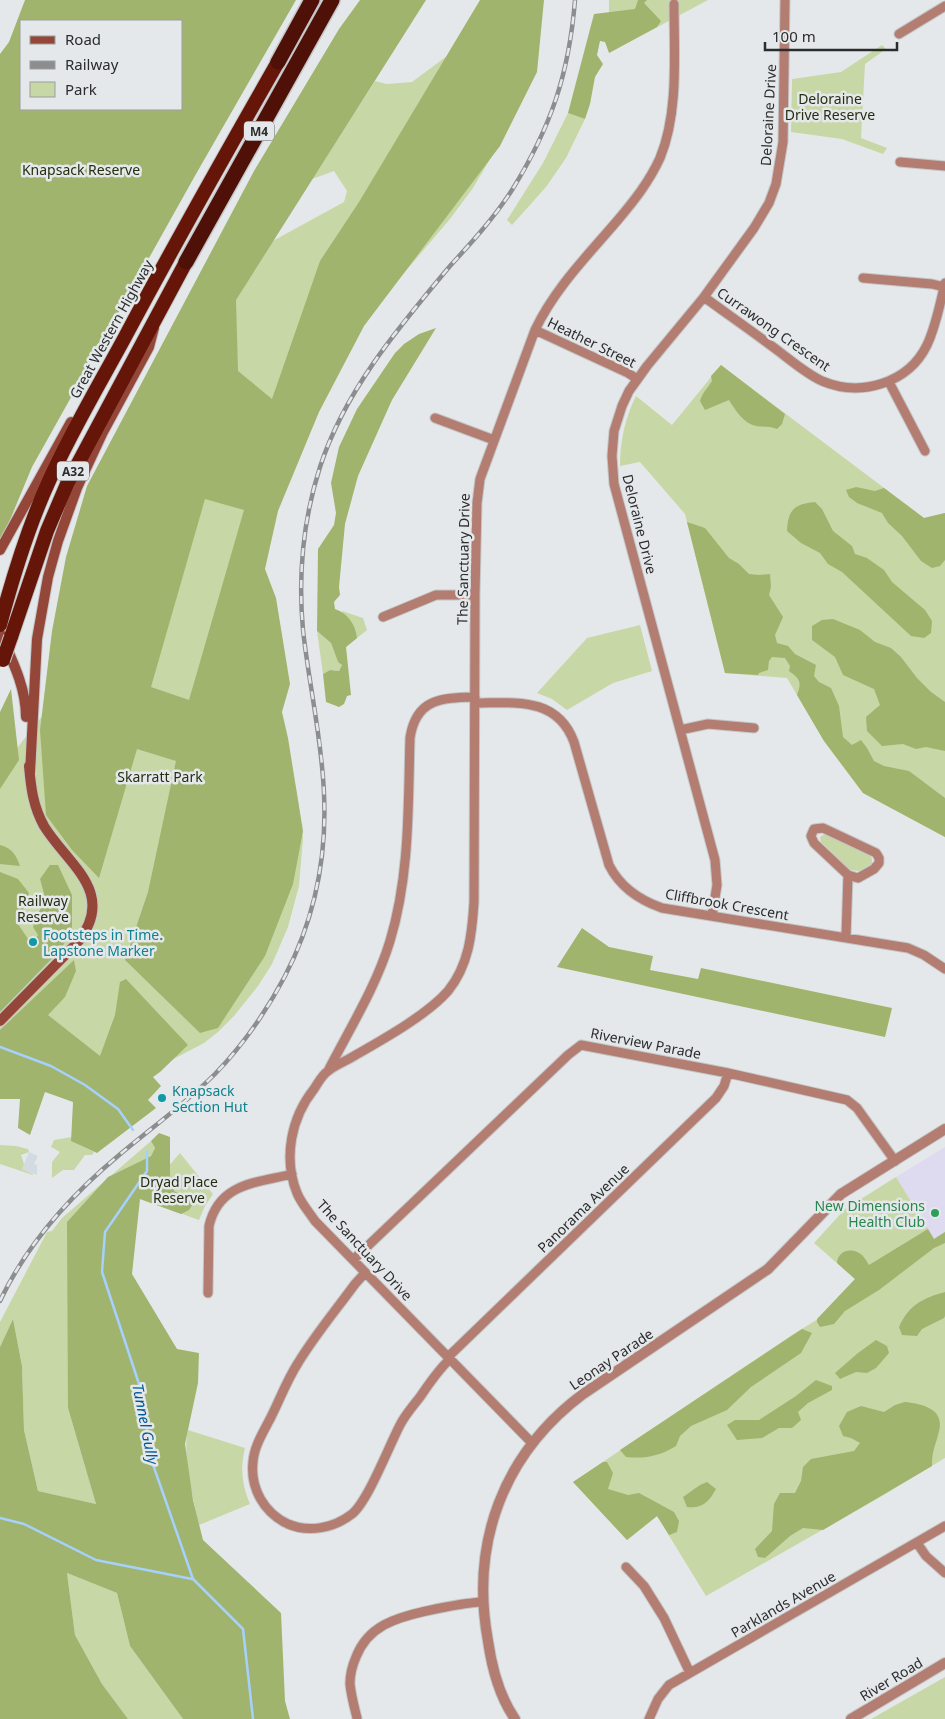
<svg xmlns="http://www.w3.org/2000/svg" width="945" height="1719" viewBox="0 0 945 1719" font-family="'Noto Sans',sans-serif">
	<rect width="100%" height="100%" fill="#e5e8ea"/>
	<path fill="#dedbf1" d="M945,1147V1232L934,1240L896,1177Z"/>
	<path fill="#d2dbe1" d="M29,1152L38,1156L34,1164L37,1165V1175L22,1169Z"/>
	<path fill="#c8d7a6" d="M609,0H708L609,53Z
		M882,45L886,49L865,64L861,138L887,148L883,154L842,139L791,132L792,79L841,72Z
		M447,56L367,190L499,144L473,188L450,219L375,307L319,380L261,562L278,706L297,794L303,838L299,886L288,927L272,964L258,986L234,1016L218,1032L204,1043L111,1092L0,1061V770L50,706L251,253L344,202L347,191L334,171L312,179L375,81L387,84L412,82Z
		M568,113L585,119L566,158L546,187L512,225L507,220L543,163Z
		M721,365L924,518L945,513V837L863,793L824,741L787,678L725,673L685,514L640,462L620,466C620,441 625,418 636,396L672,425Z
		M342,611L363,618L367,630L346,647Z
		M640,625L652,671L613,683L567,710L552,699L537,693L587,638Z
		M317,631L331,643L338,662L342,665L339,671L330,670L323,674Z
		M825,834L870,855L872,859V864L859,871L850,870L821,842L820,837Z
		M72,1137V1141L94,1152L92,1155H85L74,1170H63L52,1178V1162L60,1152L51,1147L54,1140Z
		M151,1141L155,1148L151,1156L108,1177L68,1408L96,1504L38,1491L24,1430L22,1366L13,1319L0,1347V1322L47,1232L52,1231L62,1218Z
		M0,1145L16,1146L28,1149L29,1152L21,1155L24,1164L22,1169L33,1174V1175L0,1164Z
		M180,1153L213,1194L205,1206L199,1220L140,1199Z
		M896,1177L934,1239L945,1232V1458L882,1496L706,1596L657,1516L627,1540L573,1482L792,1335L818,1319L855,1279L814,1243L845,1209Z
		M188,1430L245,1448C240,1468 242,1485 250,1504L199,1525C193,1497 182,1457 188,1430Z
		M67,1573L117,1593L130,1646L183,1719H128L102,1684L75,1635Z
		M945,1677V1719H871Z"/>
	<path fill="#a0b46e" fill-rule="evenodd" d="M25,0H296L196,174L32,467L0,544V54L9,42ZM21,21H181V109H21Z
		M360,0H426L236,300L238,371L272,399L320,261L359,202L480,0H544L537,72L500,146L364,326L319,412L278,511L265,569L276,598L290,684L282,712L288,738L303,831L293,884L265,956L218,1028L200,1033L125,960L148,892L176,761L137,749L99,878L72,850L46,815L40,730L52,631L66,557L87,486L254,171L339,29ZM205,499L244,510L189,700L151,687Z
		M638,0H647L644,3L661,21L657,27L609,53L605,42L600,41L597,55L603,64L595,77L590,104L585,119L568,113L594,14L635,9Z
		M436,328L392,400L358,476L345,524L339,587L340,595L334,602L335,609C348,613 356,626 357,638L346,647L351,695L347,696L344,704L339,707L326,702L323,674L330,670L339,671L342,665L338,662L331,643L317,631L318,549L334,525L336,513L331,483L339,447L357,409L395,353L404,344L419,334Z
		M721,365L785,414L782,424L777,429C770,426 763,427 756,426C743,423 736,411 729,400L705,410L700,401C702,393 707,389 712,381L711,376Z
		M856,487L875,491L884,488L924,518L945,513V560L940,566L932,568L921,561L902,536L888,523L882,513L857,503L849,497L846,490Z
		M815,502L822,509L833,531L852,546L855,554L867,558L884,570L892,582L925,610L932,621L931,633L924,638L911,636L842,572L828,564L820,553L801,543L787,531C788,510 794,504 815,502Z
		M687,522L705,528L729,558L739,564L749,574L759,575L770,574L771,587L769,595L783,617L775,635L777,643L788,646L795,654L816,665L814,676L819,682L831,688L839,706L843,737L852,745L861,740L867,748L874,761L884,766L909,771L945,798V837L863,793L824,741L797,695C802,682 800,679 789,671L790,666L785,658L772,657L769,661L768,670L759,673L758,675L725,673Z
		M833,619L860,630L875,642L891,648L901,657L917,678L931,692L945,702V751L926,747L916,749L903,744L882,746L867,731L866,717L880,705L874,689L843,675L835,657L812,640V626L822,620Z
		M11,689L19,760L0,789V712Z
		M0,845C12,848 16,855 20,866L0,864Z
		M50,865H58L72,895V927L62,948L0,1012V872L18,879L29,893L18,924L32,945L38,935L33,927L45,897L40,879Z
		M582,928L609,947L653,956L650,970L698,979L701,968L892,1008L885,1037L557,967Z
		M74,960L76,971L65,997L48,1015L100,1056L115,1015L120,982L126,979L188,1045L160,1072L153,1077L161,1086L148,1100L156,1108L97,1153L71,1141L73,1102L45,1092L30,1135L18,1128L20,1099H0V1030Z
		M159,1133L170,1137V1178L174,1191L188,1199L193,1204L189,1210L181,1214L140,1199L132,1274L177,1349L199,1353L198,1383L185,1444L193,1500L203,1540L281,1613L285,1701L290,1719H183L130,1646L117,1593L67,1573L75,1635L102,1684L128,1719H0V1347L13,1319L22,1366L24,1430L38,1491L96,1504L68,1408L67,1222L108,1177L151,1156L155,1148L151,1141Z
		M928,1229L934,1239L945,1232V1243L934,1248L879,1290L845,1311L834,1324L820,1327L817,1322V1319L855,1279L837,1263C838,1250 852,1247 862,1255C865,1258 867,1262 869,1265Z
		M945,1292V1316L944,1318L922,1329L917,1336L902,1335L899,1327C909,1305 923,1298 945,1292Z
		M802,1329L812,1333L801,1353L751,1387L727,1410L691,1426L680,1436L676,1446C660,1456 645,1459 626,1457L620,1450Z
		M876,1340L887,1346L889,1353L876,1368L867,1373L856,1372L840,1379L835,1373L858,1353Z
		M816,1380L832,1386V1390L808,1403L798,1412L801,1420L792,1428H779L762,1438L737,1440L727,1425L735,1420H759L796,1396Z
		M905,1402C921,1404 945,1408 939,1431C936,1445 932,1449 932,1466L823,1530L803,1528L790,1536L765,1558L758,1557L755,1549L772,1531L774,1504L780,1493H795L801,1481L803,1467L811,1459L854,1451L860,1443L851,1438L843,1436L839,1426L847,1412L861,1406L884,1412L895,1405Z
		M603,1462H607L613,1473L608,1489L628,1495L639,1493L674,1512L679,1521L677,1532L669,1535L657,1516L627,1540L573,1482Z
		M707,1482L716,1489C709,1502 702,1509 687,1507L683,1497L700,1485Z"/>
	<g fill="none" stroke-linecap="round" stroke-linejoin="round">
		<path stroke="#a6d1fe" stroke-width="2.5" d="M0,1047L51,1066L85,1085L118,1109L133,1130
			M147,1151V1171L105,1232L102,1272L143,1396L150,1456L193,1579L243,1629L253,1719
			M0,1518L24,1524L96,1560L192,1579"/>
		<defs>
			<path id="minor" d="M899,34L945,6
				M900,162L945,166
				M863,278L932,284L944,287
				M704,297C730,316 756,334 781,353C794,363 807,374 822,381C860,397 908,384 927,345C936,326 940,304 945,283
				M535,330L628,373L637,379
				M889,382L925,451
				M435,418L494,440
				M383,617L436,595H475
				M475,703C514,703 557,696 574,742L609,865C620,887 639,900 662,908L908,948L924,955L945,969
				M680,730L708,724L754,728
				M712,916L717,885L715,860L614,484L612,456L614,431L622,406L629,391L647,366L704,297L754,228L769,203L776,184L783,142L785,0
				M846,937L848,875L814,843L811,836L814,829L823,828L876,853L879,858V863L874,869L858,878L848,875
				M328,1071C350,1028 376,987 390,941C410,875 408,806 410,738C416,698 442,698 475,697
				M353,1260L568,1055L581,1045L728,1073L847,1100L857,1108L895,1161
				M365,1273L355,1284C336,1310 315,1335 298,1363C287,1380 280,1399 271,1417C264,1431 254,1446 253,1462C250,1488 264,1513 288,1524C309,1533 334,1528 352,1514C368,1501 389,1446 400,1425C405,1415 413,1406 420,1397C429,1384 438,1370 450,1359
				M208,1293L209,1226C219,1183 256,1183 292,1174
				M448,1357L716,1098L724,1086L728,1073
				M532,1443L315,1221C309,1212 301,1203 297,1193C283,1158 291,1118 314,1089C318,1083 322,1075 328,1071C335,1065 346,1061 354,1056C382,1040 427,1015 448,991C469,965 472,934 474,902L475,595L477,503L480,479L535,330C555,288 588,255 617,221C634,201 649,182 660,158C679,112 674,53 674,4
				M917,1543L926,1556L945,1573
				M626,1567L644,1586L664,1618L690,1673
				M357,1718C354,1706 351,1695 350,1684C350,1675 352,1666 356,1657C368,1626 395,1618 426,1611C445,1607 463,1603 482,1602
				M649,1719L658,1699L669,1685L945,1526"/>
			<path id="tertiary" d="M515,1719C499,1696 492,1669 488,1641C470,1543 503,1454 583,1394L768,1269L841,1194L945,1129
				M851,1719L945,1663"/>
			<path id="secondary" d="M0,550L71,422
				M0,633C12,660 26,687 26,717
				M30,773L37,639L48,577L58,541L77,488L103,432L149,347L154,328
				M0,1021L78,942C117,892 68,865 44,826C33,806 31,788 29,766"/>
			<path id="trunk" d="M0,625C13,576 28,527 49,481C71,432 99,385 125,337C174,245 226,153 278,62
				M11,637L47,531L67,484L186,262"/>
			<path id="motorway" d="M278,62L312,0
				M186,262L332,0"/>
		</defs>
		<use href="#minor" stroke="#c4c6c8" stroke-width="11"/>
		<use href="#tertiary" stroke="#c4c6c8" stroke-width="12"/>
		<use href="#secondary" stroke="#c4c6c8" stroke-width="12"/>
		<use href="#trunk" stroke="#c4c6c8" stroke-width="16"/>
		<use href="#motorway" stroke="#c4c6c8" stroke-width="18"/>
		<use href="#minor" stroke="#b37d71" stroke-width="9"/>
		<use href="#tertiary" stroke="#b37d71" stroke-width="10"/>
		<use href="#secondary" stroke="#944739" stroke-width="10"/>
		<use href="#trunk" stroke="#651608" stroke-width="14"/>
		<use href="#motorway" stroke="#4f1107" stroke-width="15"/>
		<defs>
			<path id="rail" d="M0,1301C27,1244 69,1197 118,1156C150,1129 185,1104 215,1074C243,1045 266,1012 285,976C314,920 327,857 324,794C322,739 309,685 303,630C298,575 303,520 320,467C345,390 399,327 450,266C472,242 494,218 512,190C551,127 569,74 575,0"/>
		</defs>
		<use href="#rail" stroke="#8b8d8e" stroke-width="4.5"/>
		<use href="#rail" stroke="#e5e8ea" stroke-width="2.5" stroke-dasharray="8" stroke-linecap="butt"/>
		<defs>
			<path id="trunk-bridge" d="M3,660L11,637"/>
		</defs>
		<use href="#trunk-bridge" stroke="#c4c6c8" stroke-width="16" stroke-linecap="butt"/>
		<use href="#trunk-bridge" stroke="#651608" stroke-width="14"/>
	</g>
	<g fill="#0f9aa8" stroke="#e5e8ea" stroke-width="2">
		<circle cx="33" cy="942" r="5"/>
		<circle cx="162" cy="1098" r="5"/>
	</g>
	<circle fill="#2e9e5b" stroke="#e5e8ea" stroke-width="2" cx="935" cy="1213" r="5"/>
	<g text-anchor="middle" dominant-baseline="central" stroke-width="5" stroke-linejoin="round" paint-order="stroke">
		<g fill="#e5e8ea" stroke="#636466" stroke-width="1">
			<rect x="244" y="121.5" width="30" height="19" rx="4"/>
			<rect x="57" y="461.5" width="32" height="19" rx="4"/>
		</g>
		<g font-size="12" font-weight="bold" fill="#2b2c2d">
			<text x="259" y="131">M4</text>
			<text x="73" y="471">A32</text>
		</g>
		<g font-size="14" fill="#262e10" stroke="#e5e8ea">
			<text x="830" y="98">Deloraine<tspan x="830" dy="16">Drive Reserve</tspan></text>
			<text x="81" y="169">Knapsack Reserve</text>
			<text x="160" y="776">Skarratt Park</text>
			<text x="43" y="900">Railway<tspan x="43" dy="16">Reserve</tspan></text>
			<text x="179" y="1181">Dryad Place<tspan x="179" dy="16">Reserve</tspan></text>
		</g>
		<g font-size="14" fill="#2b2c2d" stroke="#e5e8ea">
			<text transform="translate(768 115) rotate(-87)">Deloraine Drive</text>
			<text transform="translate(111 329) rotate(-61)">Great Western Highway</text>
			<text transform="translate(774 329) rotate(35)">Currawong Crescent</text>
			<text transform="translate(592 342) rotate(26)">Heather Street</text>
			<text transform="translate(640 524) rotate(76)">Deloraine Drive</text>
			<text transform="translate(463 559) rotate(-89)">The Sanctuary Drive</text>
			<text transform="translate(727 904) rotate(10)">Cliffbrook Crescent</text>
			<text transform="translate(646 1043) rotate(11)">Riverview Parade</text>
			<text transform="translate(583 1208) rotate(-44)">Panorama Avenue</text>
			<text transform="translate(365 1250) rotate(47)">The Sanctuary Drive</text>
			<text transform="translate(611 1359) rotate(-34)">Leonay Parade</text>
			<text transform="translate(783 1604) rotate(-30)">Parklands Avenue</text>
			<text transform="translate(891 1679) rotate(-31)">River Road</text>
		</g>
		<g font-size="14" fill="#0d838f" stroke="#e5e8ea" text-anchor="start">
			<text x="43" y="934">Footsteps in Time.<tspan x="43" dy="16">Lapstone Marker</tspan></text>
			<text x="172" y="1090">Knapsack<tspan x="172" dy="16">Section Hut</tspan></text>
		</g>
		<g font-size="14" fill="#27864d" stroke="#e5e8ea" text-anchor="end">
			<text x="925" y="1205">New Dimensions<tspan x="925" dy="16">Health Club</tspan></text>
		</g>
		<g font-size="15" font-style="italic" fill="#01599a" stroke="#e5e8ea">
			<text transform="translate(146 1424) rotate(79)">Tunnel Gully</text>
		</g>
	</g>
	<rect x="20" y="20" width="162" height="90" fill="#e5e8ea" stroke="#9b9d9e"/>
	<rect x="30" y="36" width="25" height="8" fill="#944739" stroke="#9b9d9e"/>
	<text x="65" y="45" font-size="15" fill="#2b2c2d">Road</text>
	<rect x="30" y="61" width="25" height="8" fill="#8b8d8e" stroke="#9b9d9e"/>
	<text x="65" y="70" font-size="15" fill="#2b2c2d">Railway</text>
	<rect x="30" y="82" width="25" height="15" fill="#c8d7a6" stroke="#9b9d9e"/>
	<text x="65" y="95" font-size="15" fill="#2b2c2d">Park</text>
	<path d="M765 42v8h132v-8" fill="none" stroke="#2b2c2d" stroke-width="2.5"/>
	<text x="772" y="42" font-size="15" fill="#2b2c2d" stroke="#e5e8ea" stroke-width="4" paint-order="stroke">100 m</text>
</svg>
